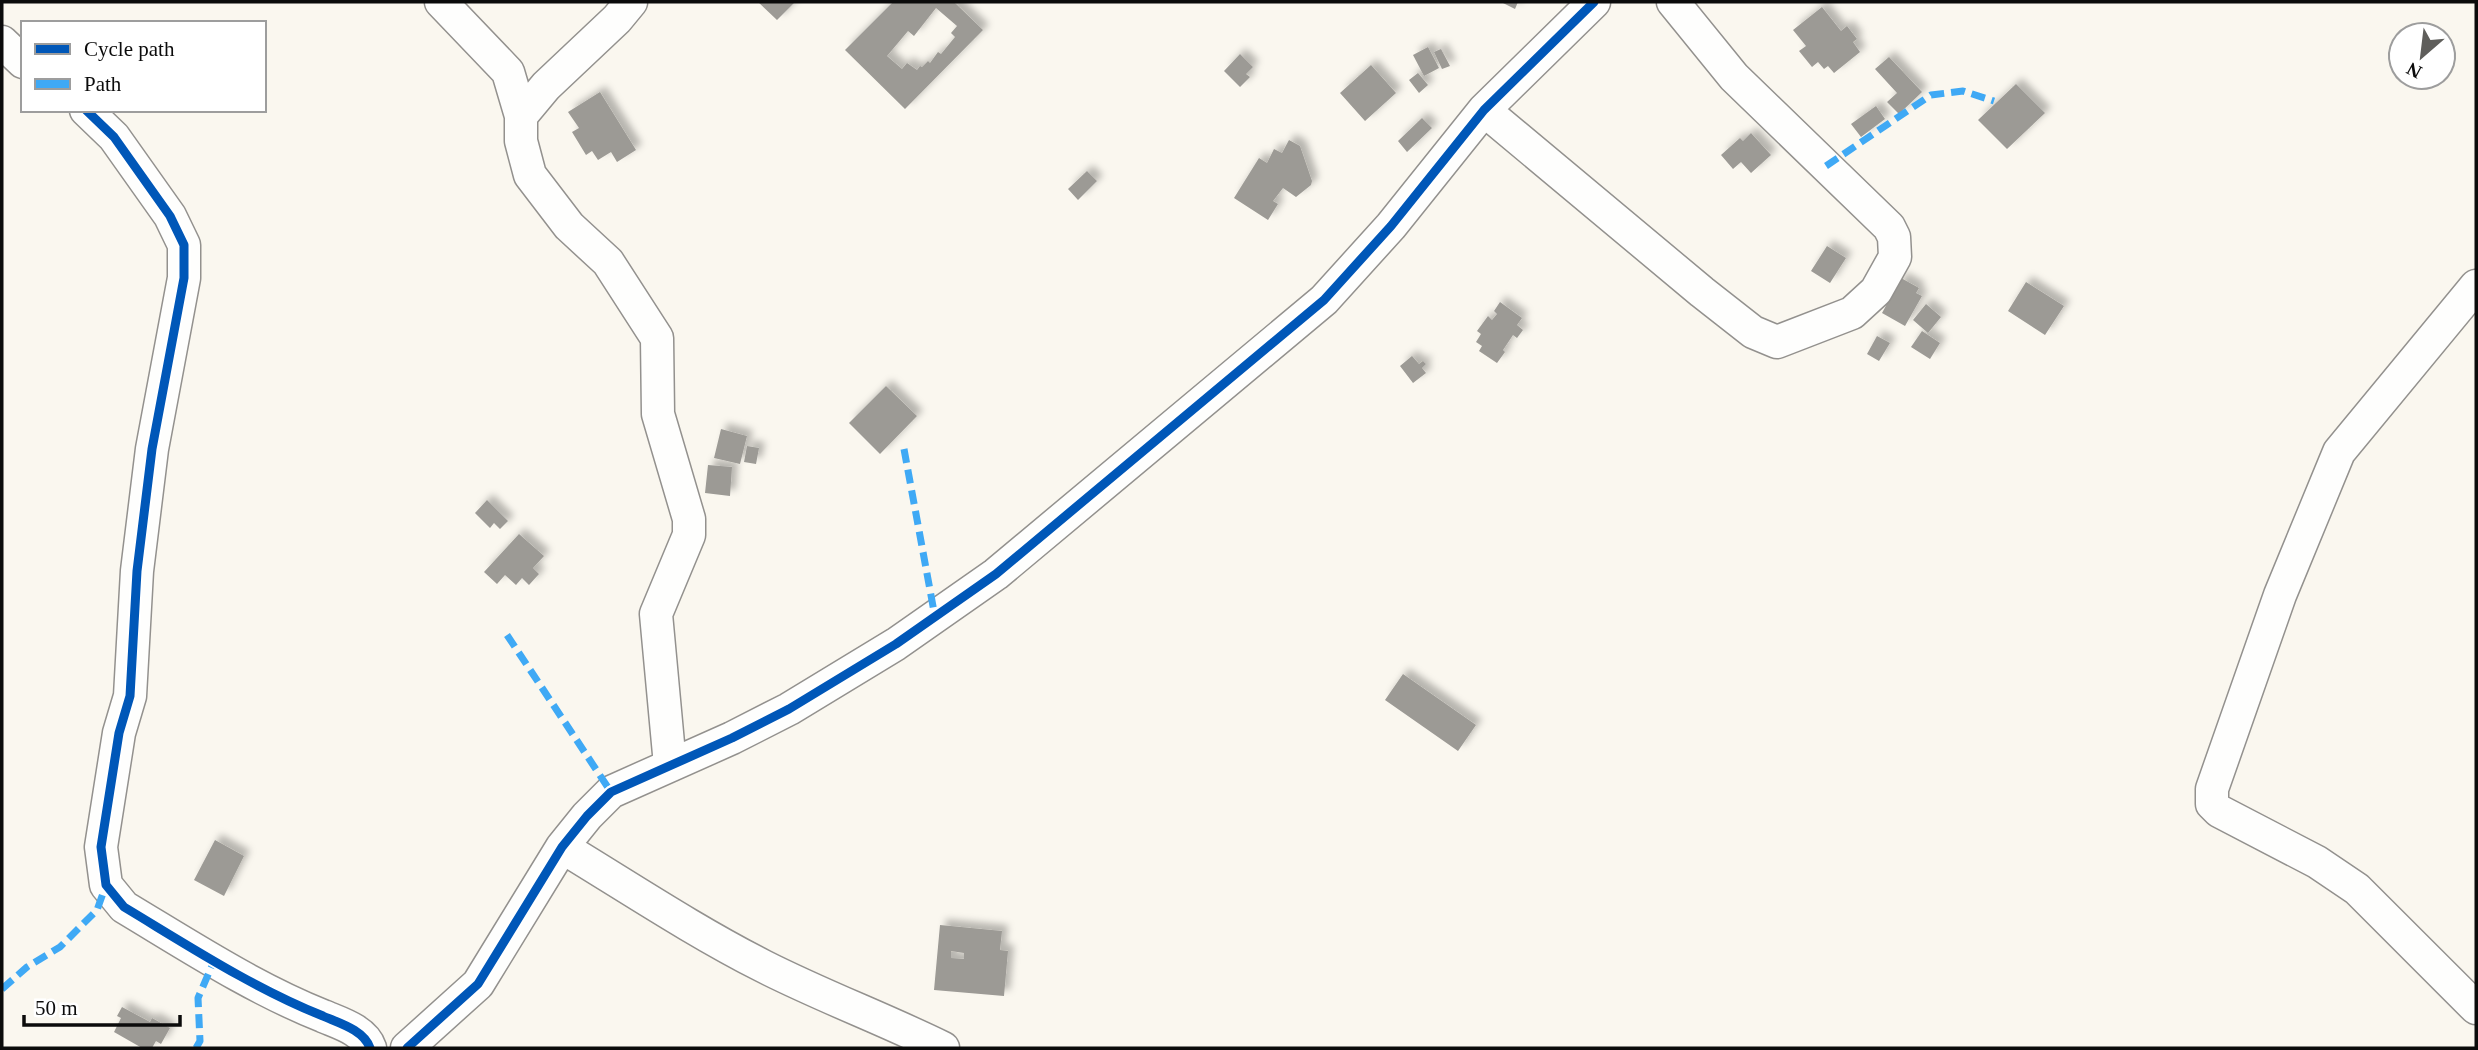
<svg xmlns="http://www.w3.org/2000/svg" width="2478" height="1050" viewBox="0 0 2478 1050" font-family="Georgia,serif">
	<defs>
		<filter id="shadow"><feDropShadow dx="6" dy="-6" stdDeviation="3.5" flood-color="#0004"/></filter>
	</defs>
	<rect width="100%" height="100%" fill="#faf7ef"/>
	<path fill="#9c9a95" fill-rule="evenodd" filter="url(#shadow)" d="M758,2H795L777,20Z
		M893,2H954L983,30L905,109L845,50ZM936,8L957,26L951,33L955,37L941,54L938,52L930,63L928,61L922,67L920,66L917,70L907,63L902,69L887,56L908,31L914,36Z
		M1501,2H1518L1515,9Z
		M1822,7L1841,31L1847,26L1857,39L1853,42L1860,52L1834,73L1828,66L1824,69L1818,62L1812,67L1799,51L1806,46L1793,30Z
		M1428,47L1439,68L1424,76L1413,55Z
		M1441,49L1450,66L1442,69L1434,52Z
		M1240,54L1253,67L1246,74L1250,77L1240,87L1224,71Z
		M1889,57L1922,92L1899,114L1887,102L1897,93L1875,69Z
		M1371,65L1396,93L1365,121L1340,93Z
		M1418,73L1428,85L1419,93L1409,80Z
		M2016,84L2045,113L2007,149L1978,120Z
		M600,92L636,150L617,162L611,152L598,160L592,151L586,155L572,132L579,128L568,112Z
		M1876,106L1885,119L1861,137L1851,124Z
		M1422,118L1432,128L1407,152L1398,141Z
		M1751,133L1771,155L1751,173L1741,162L1733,169L1721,155L1740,138L1743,141Z
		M1289,140L1300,146L1312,181L1311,185L1296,197L1283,188L1273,201L1278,204L1268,220L1234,198L1259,158L1267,163L1274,149L1282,153Z
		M1087,171L1097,181L1078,200L1068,189Z
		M1827,246L1846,258L1830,283L1811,271Z
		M1901,278L1919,288L1916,293L1922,296L1905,326L1882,313Z
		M2026,282L2064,306L2045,335L2008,311Z
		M1500,302L1522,318L1517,325L1523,330L1517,338L1513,335L1503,350L1505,352L1497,363L1479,351L1482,346L1476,342L1481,334L1477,331L1488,316L1492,320L1497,314L1494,311Z
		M1926,304L1941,317L1928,333L1913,320Z
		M1922,331L1940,343L1930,359L1911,347Z
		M1877,336L1890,343L1879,361L1867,354Z
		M1412,356L1419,364L1423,361L1426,364L1422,368L1426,373L1413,383L1400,366Z
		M886,386L917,416L880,454L849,423Z
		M721,429L747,436L740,464L714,458Z
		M747,446L759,448L756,464L744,462Z
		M708,465L732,467L730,496L705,493Z
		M487,500L508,521L500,529L494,523L490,528L475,513Z
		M519,534L544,556L533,568L539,574L529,585L522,578L516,585L505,575L497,584L484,572Z
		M1403,674L1476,725L1458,751L1385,700Z
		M215,840L244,856L224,896L194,880Z
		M940,925L1002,931L1000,950L1008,951L1004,996L934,990ZM951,951L964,953V959L951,958Z
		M122,1007L150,1022L152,1018L170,1028L161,1044L156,1041L152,1048H142L114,1032L121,1018L117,1016Z"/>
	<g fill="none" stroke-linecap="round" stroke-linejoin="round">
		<defs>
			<path id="minor" d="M441,2L508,72L521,116V141L530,175L569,226L608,262L657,338L658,414L689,519V535L656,614L670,765
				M2,42L23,62
				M86,110L114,137L170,216L184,245V278L152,449L137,571L130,696L119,733L101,847L106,885L124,907C189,946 253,988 323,1016C339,1023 364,1030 370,1048
				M1484,110L1702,292L1753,332L1777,342L1852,313L1876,291L1895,257L1894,237L1889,227L1734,77L1673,2
				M521,116L546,86L617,19L631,2
				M2476,286L2339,452L2280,595L2212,789V804L2219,811L2317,862L2357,889L2476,1008
				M562,847C628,887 694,931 763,966C822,996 884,1019 943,1048
				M407,1048L478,984L562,847L587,816L611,792L732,738L789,709L896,644L996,574L1324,300L1391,226L1484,110L1594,2"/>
		</defs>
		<use href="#minor" stroke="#93918e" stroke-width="35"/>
		<use href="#minor" stroke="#fefefd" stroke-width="32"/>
		<path stroke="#3fa9f5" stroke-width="7" stroke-dasharray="14 7" stroke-linecap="butt" d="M1826,166L1931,95L1963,91L1994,101
			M904,449L935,617
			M507,635L611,792
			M2,989L27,967L60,947L97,910L106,885
			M196,1048L200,1041L198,998L214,961"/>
		<defs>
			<path id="cycleway" d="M86,110L114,137L170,216L184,245V278L152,449L137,571L130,696L119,733L101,847L106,885L124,907C189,946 253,988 323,1016C339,1023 364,1030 370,1048
				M407,1048L478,984L562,847L587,816L611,792L732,738L789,709L896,644L996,574L1324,300L1391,226L1484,110L1594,2"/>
		</defs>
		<use href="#cycleway" stroke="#fff" stroke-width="13"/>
		<use href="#cycleway" stroke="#0057b8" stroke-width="9"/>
	</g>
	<rect width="2478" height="1050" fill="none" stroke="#0b0b0b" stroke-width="7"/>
	<rect x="21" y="21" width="245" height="91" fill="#ffffff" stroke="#9d9d9d" stroke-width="2"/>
	<rect x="35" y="44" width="35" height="10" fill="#0057b8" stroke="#9d9d9d" stroke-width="2"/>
	<text x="84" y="56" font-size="21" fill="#0b0b0b">Cycle path</text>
	<rect x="35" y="79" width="35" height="10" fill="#3fa9f5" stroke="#9d9d9d" stroke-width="2"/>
	<text x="84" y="91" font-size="21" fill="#0b0b0b">Path</text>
	<g transform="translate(2422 56) rotate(208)"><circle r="33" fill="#ffffff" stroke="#9d9d9d" stroke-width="2"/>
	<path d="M0-5L12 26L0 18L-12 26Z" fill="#5f5e5b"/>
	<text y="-10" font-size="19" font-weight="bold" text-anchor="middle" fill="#0b0b0b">N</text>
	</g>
	<path d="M24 1015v10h156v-10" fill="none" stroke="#0b0b0b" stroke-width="3.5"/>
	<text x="35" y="1015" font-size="21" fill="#0b0b0b" stroke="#ffffff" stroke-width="5" paint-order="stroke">50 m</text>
</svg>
